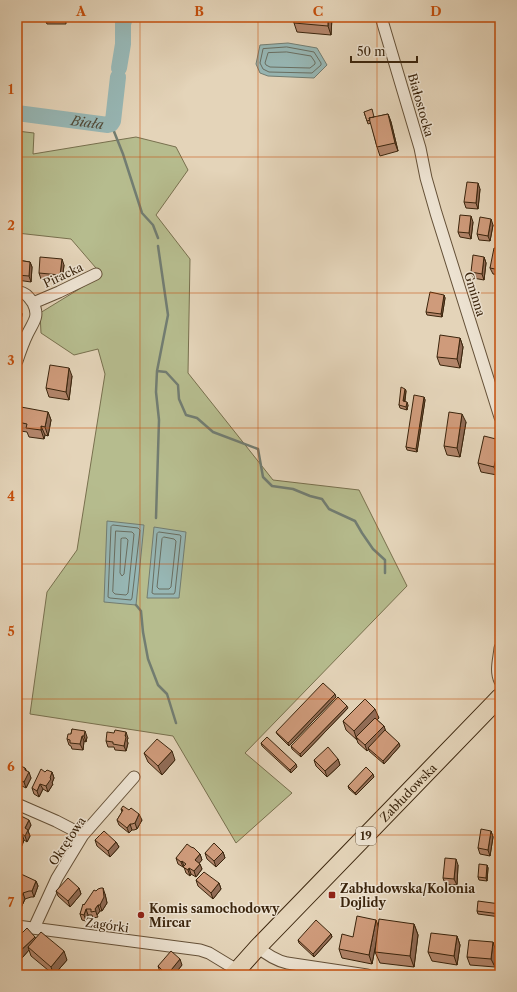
<svg xmlns="http://www.w3.org/2000/svg" width="517" height="992" viewBox="0 0 517 992" font-family="'Libre Caslon Text',serif">
	<rect width="100%" height="100%" fill="#e4d4b9"/>
	<filter id="stains"><feTurbulence type="fractalNoise" baseFrequency=".005" numOctaves="4"/><feColorMatrix values="0 0 0 0 .2 0 0 0 0 .09 0 0 0 0 .02 0 0 0 .5 -.17"/></filter>
	<radialGradient id="worn" r=".72"><stop offset=".6" stop-color="#630" stop-opacity="0"/><stop offset="1" stop-color="#630" stop-opacity=".3"/></radialGradient>
	<path fill="#b6bc8e" stroke="#78704e" d="M17,131L34,133L33,154L136,137L176,147L188,170L156,215L190,259L188,373L273,480L359,490L407,586L245,753L292,793L236,843L173,736L30,714L47,592L77,550L105,374L98,349L74,355L41,333L40,313L102,275L71,239L17,233Z"/>
	<path fill="#97b7b5" stroke="#727d72" d="M288,43L317,48L327,65L314,78L268,76L260,73L256,64L260,45Z
		M107,521L144,525L136,605L104,602Z
		M154,527L186,532L179,598H147Z"/>
	<g fill="none" stroke-linecap="round" stroke-linejoin="round">
		<path stroke="#696e61" stroke-width="1" d="M287,47L314,52L321,63V65L312,73L269,72L263,69L260,63L263,49Z
			M287,52L311,56L315,62V64L310,68L270,67L266,65L265,63L268,53Z
			M113,525L138,528L140,530L132,598L131,600L110,598L108,597L111,527Z
			M116,531L132,532L134,534L128,593L126,595L115,594L113,592Z
			M159,532L180,535L181,536L175,592L174,594H154L152,593L157,534Z
			M164,537L174,539L176,541L171,587L169,589H159L157,587L162,539Z
			M123,538H126L128,540L124,574L122,576L120,573L121,539Z"/>
		<path stroke="#727d72" stroke-width="2.5" d="M111,124L123,154L142,213L153,225L158,238
			M157,371L166,372L178,385L179,399L186,415L197,418L213,432L258,449L263,477L272,486L293,489L310,496L322,499L329,509L355,521L362,533L373,549L385,560V573
			M156,518L159,420L156,392L157,371L168,315L158,246
			M136,605L141,611L143,632L148,659L158,685L167,694L176,723"/>
		<g stroke="#97b7b5" stroke-width="16">
			<path d="M119,68L123,44V24L125,17"/>
			<path id="s1" d="M17,113L108,125L111,124L113,121L118,77"/>
		</g>
		<defs>
			<path id="minor" d="M381,17L420,148L426,178L436,213L500,417
				M17,291C26,293 28,296 33,303
				M17,361C20,352 23,343 27,335C33,322 40,317 33,303L59,292L96,274
				M500,648C499,659 495,671 500,681
				M17,804L56,821L83,835
				M17,926L200,950L209,953L237,970
				M34,928L57,878L83,835L134,777
				M258,947C267,955 275,960 287,963L367,975"/>
			<g id="highway">
				<path id="s2" d="M233,975L258,947L500,697"/>
			</g>
		</defs>
		<use href="#minor" stroke="#655138" stroke-width="13"/>
		<use href="#highway" stroke="#3b250d" stroke-width="19"/>
		<use href="#minor" stroke="#ede3d2" stroke-width="11"/>
		<use href="#highway" stroke="#e4d4b9" stroke-width="17"/>
	</g>
	<path fill="#b2856a" stroke="#3b250d" d="M66,17V24H47L46,22Z
		M74,17H94V19L74,18Z
		M294,17H332L331,35L297,32L294,23Z
		M364,112L375,117L388,114L391,122L398,151L380,156L377,147L371,123L368,124Z
		M480,189L478,209L466,208L464,202Z
		M500,221V243L497,237Z
		M473,222L471,239L460,237L458,232Z
		M493,225L490,241L479,240L477,234Z
		M500,249V275L493,274L490,268Z
		M484,257L486,263L484,280L473,278L471,272Z
		M17,260L30,262L32,267L31,282L17,280Z
		M64,265L62,281L41,279L39,273Z
		M444,295L445,298L442,317L427,315L426,312Z
		M17,302H18L22,314L21,321L17,320Z
		M460,338L463,347L460,368L440,365L437,357Z
		M72,376L69,400L49,397L46,388Z
		M405,389L406,391L405,402L408,405L407,410L400,408L399,405Z
		M424,397L425,400L417,452L407,450L406,447Z
		M48,412L51,420L48,436L45,435L44,439L29,437L27,432L21,431L18,422Z
		M466,422L460,457L447,455L444,446Z
		M500,440V463L497,475L481,472L478,463Z
		M336,697L289,746L277,734L276,732Z
		M348,708L301,757L292,749L291,746Z
		M379,718L377,720L384,726L385,730L400,746L384,764L369,751V749L367,751L358,743L357,740L346,730L343,721Z
		M72,729L87,737L86,742L84,741L83,750L72,749L71,746L69,745L67,739L71,734Z
		M128,738L127,741L128,743L126,751L115,750L114,747H108L106,741Z
		M261,743L297,767L291,773L262,746Z
		M144,753L175,760L162,775L148,762Z
		M338,759L340,765L327,777L316,766L314,760Z
		M25,768L31,778L26,788L18,784L17,785V770L19,771Z
		M45,772H52L54,778L52,783L53,784L48,792L43,789L39,797L34,794L32,788Z
		M374,777L356,795L349,789L348,786Z
		M121,809L142,820L137,829L134,830H132L129,833L119,825L117,820L122,812Z
		M17,825H31L28,831L30,836L27,842L24,840L19,853L17,852Z
		M491,831L493,837L490,856L480,854L478,848Z
		M95,840L116,842L119,847L110,857L97,846Z
		M223,852L225,858L216,867L207,859L205,853Z
		M200,854L202,860L199,863L202,869L196,877L191,874L190,876L186,873L184,867H183L178,864L176,858Z
		M458,865L457,885L445,884L443,878Z
		M487,865L488,868L487,881L479,880L478,877Z
		M196,880L219,883L221,889L213,899L198,886Z
		M36,881L38,886L34,897H31L25,899L20,910L17,908V882Z
		M79,888L81,894L70,907L58,896L56,891Z
		M96,891L105,894L107,903L102,911H100L97,915L98,917L93,918L92,915H88L86,921L82,920L80,914L84,905Z
		M500,904V917L478,914L477,911Z
		M376,920L378,928L414,924L418,935L414,967L380,963L375,952L378,933L372,964L342,958L339,949L353,937Z
		M331,934L332,937L314,957L299,943L298,940Z
		M457,936L460,945L457,965L432,961L428,952Z
		M17,938H36L67,960L54,975L31,956L29,950L22,958L17,953Z
		M496,951L495,967L470,965L467,957Z
		M182,965L174,975H163L160,972L158,966Z"/>
	<path fill="#916c56" stroke="#3b250d" d="M328,17H332L331,35L328,26Z
		M388,114L391,122L398,151L395,143Z
		M478,183L480,189L478,209L476,203Z
		M471,216L473,222L471,239L469,233Z
		M491,219L493,225L490,241L488,236Z
		M484,257L486,263L484,280L482,274Z
		M62,259L64,265L62,281L60,275Z
		M30,262L32,267L31,282L29,276Z
		M444,295L445,298L442,317L441,314Z
		M18,302L22,314L21,321L18,315Z
		M460,338L463,347L460,368L457,359Z
		M69,368L72,376L69,400L66,392Z
		M405,389L406,391L404,404L403,401Z
		M424,397L425,400L417,452L416,449Z
		M407,402L408,405L407,410L406,407Z
		M48,412L51,420L48,436L45,427Z
		M462,414L466,422L460,457L457,448Z
		M41,426L45,435L44,439L41,430Z
		M500,440V463L497,475L494,467Z
		M335,694L336,697L289,746L288,743Z
		M347,706L348,708L301,757L300,754Z
		M375,709L379,718L358,739L356,737L357,740L354,731Z
		M384,726L386,732L368,748L369,749L367,751L365,745Z
		M85,731L87,737L86,742L84,736Z
		M126,732L128,738L127,741L128,743L126,751L124,746Z
		M82,736L84,741L83,750L80,744Z
		M399,743L400,746L384,764L383,761Z
		M172,751L175,760L162,775L158,766Z
		M338,759L340,765L327,777L325,771Z
		M296,764L297,767L291,773L290,770Z
		M25,768L27,774L29,772L31,778L26,788L24,782Z
		M52,772L54,778L52,783L53,784L48,792L46,786Z
		M373,774L374,777L356,795L355,793Z
		M40,784L43,789L39,797L37,791Z
		M139,814L142,820L137,829L135,823Z
		M29,820L31,825L28,831L30,836L27,842L25,836V828Z
		M130,824L132,830L129,833L127,828Z
		M491,831L493,837L490,856L488,850Z
		M22,834L24,840L19,853L17,846Z
		M116,842L119,847L110,857L108,851Z
		M223,852L225,858L216,867L214,861Z
		M200,854L202,860L197,866L195,860Z
		M456,859L458,865L457,885L454,879Z
		M182,861L184,866L183,867L181,862Z
		M200,864L202,869L196,877L194,871Z
		M487,865L488,868L487,881L486,878Z
		M189,868L191,874L190,876L188,870Z
		M36,881L38,886L34,897L32,891Z
		M219,883L221,889L213,899L211,893Z
		M79,888L81,894L70,907L68,901Z
		M103,888L105,894L107,903L102,911L100,905Z
		M23,893L25,899L20,910L18,904Z
		M98,905L100,911L97,915L95,909Z
		M86,909L88,915L86,921L84,915Z
		M376,920L379,928L372,964L369,955Z
		M414,924L418,935L414,967L410,956Z
		M331,934L332,937L314,957L313,954Z
		M457,936L460,945L457,965L454,956Z
		M35,937L37,943L28,947L29,950L22,958L19,952Z
		M493,942L496,951L495,967L491,959Z
		M64,951L67,960L54,975L51,967Z
		M180,959L182,965L174,975H167Z"/>
	<path fill="#cf9b7b" stroke="#3b250d" d="M46,17H65V21L46,22Z
		M294,17H328V26L294,23Z
		M372,109L374,117L369,118L370,120L367,121L364,112Z
		M388,114L395,143L377,147L369,118Z
		M467,182L478,183L476,203L464,202Z
		M460,215L471,216L469,233L458,232Z
		M480,217L491,219L488,236L477,234Z
		M500,221V238L497,237Z
		M494,248L500,249V270L490,268Z
		M473,255L484,257L482,274L471,272Z
		M40,257L62,259L60,275L39,273Z
		M17,260L30,262L29,276L17,275Z
		M430,292L444,295L441,314L426,312Z
		M17,302H18V308H20L18,315H17Z
		M440,335L460,338L457,359L437,357Z
		M50,365L69,368L66,392L46,388Z
		M401,387L405,389L403,401L407,402L406,407L399,405Z
		M414,395L424,397L416,449L406,447Z
		M21,407L48,412L45,427L41,426V430L26,428L27,424L18,422Z
		M449,412L462,414L457,448L444,446Z
		M484,436L500,440L494,467L478,463Z
		M323,683L335,694L288,743L276,732Z
		M338,697L347,706L300,754L291,746Z
		M365,699L375,709L354,731L343,721Z
		M375,718L384,726L365,745L356,737Z
		M72,729L85,731L84,736H82L80,744L70,743V740L67,739L68,734H71Z
		M115,730L126,732L125,736L126,737L124,746L113,744V742L106,741L107,732L114,733Z
		M385,730L399,743L383,761L368,748Z
		M267,737L296,764L290,770L261,743Z
		M157,739L172,751L158,766L144,753Z
		M328,747L338,759L325,771L314,760Z
		M21,766L25,768V770L29,772L24,782L17,779V770L19,771Z
		M366,767L373,774L355,793L348,786Z
		M41,769L45,772L47,770L52,772L50,778L51,779L46,786L40,784L37,791L32,788Z
		M123,806L129,810L131,808L139,814L135,823L132,824H130L127,828L117,820L123,810L121,809Z
		M21,816L29,820L25,828L28,830L25,836L22,834L17,846V825Z
		M481,829L491,831L488,850L478,848Z
		M104,831L116,842L108,851L95,840Z
		M214,843L223,852L214,861L205,853Z
		M187,844L191,847L194,848L200,854L195,860L200,864L194,871L189,868L188,870L183,867L186,864L182,861L181,862L176,858Z
		M445,858L456,859L454,879L443,878Z
		M479,864L487,865L486,878L478,877Z
		M204,872L219,883L211,893L196,880Z
		M21,874L36,881L32,891H29L23,893L18,904L17,903V887L18,885L17,882Z
		M68,878L79,888L68,901L56,891Z
		M101,888H103L104,897L100,905H98L95,909L96,911L91,912V909H86L84,915L80,914L83,904L84,905L94,890L96,891L98,889Z
		M478,901L500,904V914L477,911Z
		M357,916L376,920L369,955L339,949L342,934L353,937Z
		M379,919L414,924L410,956L375,952Z
		M316,920L331,934L313,954L298,940Z
		M27,928L35,937L19,952L17,950V938Z
		M41,932L64,951L51,967L28,947Z
		M431,933L457,936L454,956L428,952Z
		M469,940L493,942L491,959L467,957Z
		M171,951L180,959L167,975L158,966Z
		M489,971L500,972V975H489Z"/>
	<path fill="none" stroke="#c54f0c" stroke-width="1" stroke-opacity="0.55" d="M140,17V975M258,17V975M377,17V975M17,157H500M17,293H500M17,428H500M17,564H500M17,699H500M17,835H500"/>
	<g fill="#8f2418" stroke="#ede3d2" stroke-width="1.5">
		<rect x="328" y="891" width="8" height="8" rx="2"/>
		<circle cx="141" cy="915" r="4"/>
	</g>
	<g text-anchor="middle" dominant-baseline="central" stroke-width="3" stroke-linejoin="round" paint-order="stroke">
		<rect fill="#ede3d2" stroke="#705e48" stroke-width="1" x="356" y="827" width="20" height="18" rx="3"/>
		<g font-size="11" font-weight="bold" fill="#3b250d">
			<text x="366" y="836">19</text>
		</g>
		<g font-size="12" fill="#3b250d" stroke="#ede3d2">
			<text transform="translate(421 105) rotate(74)">Białostocka</text>
			<text transform="translate(63 275) rotate(-25)">Piracka</text>
			<text transform="translate(475 294) rotate(73)">Gminna</text>
			<text stroke="none"><textPath href="#s2" startOffset="253">Zabłudowska</textPath></text>
			<text transform="translate(67 841) rotate(-56)">Okrętowa</text>
			<text transform="translate(107 925) rotate(8)">Zagórki</text>
		</g>
		<g font-size="12" font-weight="bold" fill="#3b250d" stroke="#ede3d2" text-anchor="start">
			<text x="340" y="888">Zabłudowska/Kolonia<tspan x="340" dy="14">Dojlidy</tspan></text>
			<text x="149" y="908">Komis samochodowy<tspan x="149" dy="14">Mircar</tspan></text>
		</g>
		<g font-size="13" font-style="italic" fill="#524a37" stroke="#ede3d2">
			<text stroke="none"><textPath href="#s1" startOffset="71">Biała</textPath></text>
		</g>
	</g>
	<rect width="517" height="992" fill="none" stroke="#e4d4b9" stroke-width="44"/>
	<path d="M351 56v6h66v-6" fill="none" stroke="#3b250d" stroke-width="2"/>
	<text x="357" y="56" font-size="12" fill="#3b250d" stroke="#ede3d2" stroke-width="3" paint-order="stroke">50 m</text>
	<rect x="22" y="22" width="473" height="948" fill="none" stroke="#c54f0c" stroke-width="1.5"/>
	<g font-size="13" text-anchor="middle" font-weight="bold" fill="#c54f0c">
		<text x="81" y="16">A</text>
		<text x="199" y="16">B</text>
		<text x="318" y="16">C</text>
		<text x="436" y="16">D</text>
		<text x="11" y="94">1</text>
		<text x="11" y="230">2</text>
		<text x="11" y="365">3</text>
		<text x="11" y="501">4</text>
		<text x="11" y="636">5</text>
		<text x="11" y="771">6</text>
		<text x="11" y="907">7</text>
	</g>
	<rect width="100%" height="100%" filter="url(#stains)"/>
	<rect width="100%" height="100%" fill="url(#worn)"/>
</svg>
